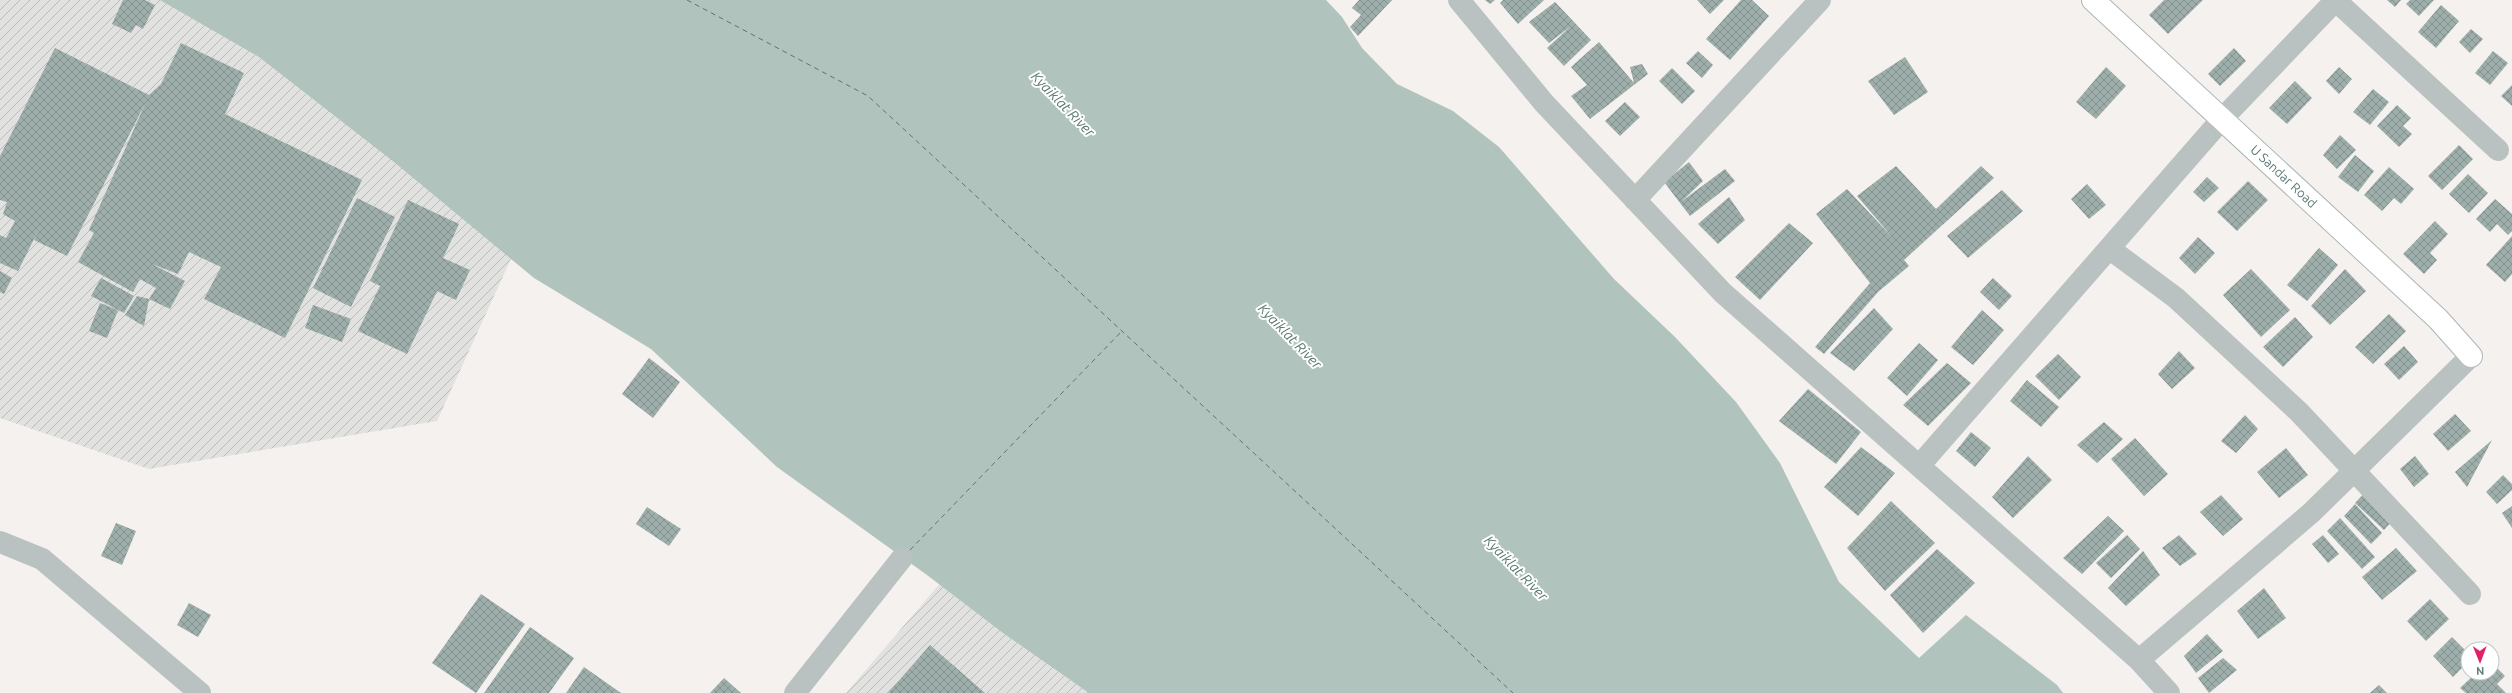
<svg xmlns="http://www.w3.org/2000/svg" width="2512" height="693" viewBox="0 0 2512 693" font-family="Ubuntu,sans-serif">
	<defs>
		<pattern id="industrial-furrows" width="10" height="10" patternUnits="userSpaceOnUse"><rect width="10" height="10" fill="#e1e2e0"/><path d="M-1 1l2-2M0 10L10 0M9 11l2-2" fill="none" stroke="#babcba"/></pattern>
		<pattern id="building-cross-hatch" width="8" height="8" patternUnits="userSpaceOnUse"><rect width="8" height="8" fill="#9eaeab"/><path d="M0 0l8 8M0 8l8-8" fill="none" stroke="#849390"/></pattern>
	</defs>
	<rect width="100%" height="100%" fill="#f4f1ef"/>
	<path fill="url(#industrial-furrows)" d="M0,0H289L526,226L437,421L149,469L0,418Z
		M973,545L1158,693H846Z"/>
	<path fill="#b1c3bd" d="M160,0H1326L1342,17L1362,48L1397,84L1453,111L1499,147L1614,279L1675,337L1736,402L1780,463L1839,582L1919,658L1966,615L2057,685L2063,693H1089L1003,633L927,575L777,467L651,349L534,278L394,162L259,57Z"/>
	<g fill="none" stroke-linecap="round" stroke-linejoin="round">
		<path stroke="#59786d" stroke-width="1" stroke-dasharray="5 4" stroke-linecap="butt" d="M687,0L868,96L1513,693
			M910,550L1122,331"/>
	</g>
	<path fill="url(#building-cross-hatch)" d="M123,0H145L155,5L143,29L136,25L131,33L112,24Z
		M1359,0H1392L1358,36L1350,27L1361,15L1352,8Z
		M1485,0H1495L1490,4Z
		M1503,0H1544L1518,24L1500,3Z
		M1697,0H1724L1710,14Z
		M1741,0H1752L1769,16L1730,60L1706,39Z
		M2164,0H2203L2168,34L2149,15Z
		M2387,0H2401L2395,7Z
		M2410,0H2434L2419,16L2406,4Z
		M1555,2L1591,40L1564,66L1547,48L1571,26L1549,43L1529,22Z
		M2441,5L2459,21L2436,48L2418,32Z
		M2471,29L2483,39L2470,53L2459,42Z
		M1599,42L1634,83L1630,67L1642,64L1648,74L1590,119L1571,96L1587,85L1571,67Z
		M181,43L244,73L225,114L362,180L285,338L204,299L221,267L189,252L178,274L152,264L185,281L170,309L149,299L156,288L140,279L133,292L78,262L94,233L89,230L146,102L67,256L34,240L40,227L18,271L0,263V235L6,238L15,221L3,214L7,202L0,200V156L55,48L149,95L161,84Z
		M2234,48L2246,61L2220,86L2208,74Z
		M1698,51L1713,65L1702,78L1686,63Z
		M2493,51L2508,63L2490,85L2475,73Z
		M1905,57L1928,92L1894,115L1868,81Z
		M2106,67L2126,86L2096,119L2076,102Z
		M2339,67L2352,79L2339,94L2326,81Z
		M1672,68L1695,91L1682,104L1659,81Z
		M2295,81L2312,98L2287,124L2269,108Z
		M2512,85V106L2501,96Z
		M2373,89L2389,102L2370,125L2353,112Z
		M1625,102L1640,117L1620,136L1605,121Z
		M2397,105L2411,118L2403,126L2412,134L2399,147L2377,126Z
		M2340,135L2356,150L2337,169L2323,155Z
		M2459,145L2473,159L2442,190L2428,176Z
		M2355,155L2374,171L2358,192L2338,177Z
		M1689,162L1703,181L1682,201L1725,169L1735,181L1690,216L1664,182Z
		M1896,166L1936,209L1981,166L1994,178L1904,260L1909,266L1878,292L1824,354L1815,347L1870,283L1816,214L1847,189L1893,238L1857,196Z
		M2389,167L2414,189L2401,204L2394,198L2382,211L2364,195Z
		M2468,174L2488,193L2469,213L2449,194Z
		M2207,177L2219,188L2204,202L2193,192Z
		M2248,181L2268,200L2237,231L2217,212Z
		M2087,184L2106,205L2089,219L2071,199Z
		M2002,190L2023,211L1968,258L1947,236Z
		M1729,197L1745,220L1718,244L1698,224Z
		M357,198L395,217L351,307L313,288Z
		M2495,199L2512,214V231L2508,235L2497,224L2490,232L2476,219Z
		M408,200L459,224L443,258L470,270L456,300L437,291L407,354L358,331L380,286L370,281Z
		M2435,221L2448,234L2430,253L2437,260L2424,274L2403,254Z
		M1789,223L1813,243L1760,300L1735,277Z
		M2512,236V274L2505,282L2486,265Z
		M2198,237L2215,253L2195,274L2179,258Z
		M2319,248L2338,265L2307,301L2287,285Z
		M2251,269L2290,310L2261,337L2223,295Z
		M2345,269L2366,291L2330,325L2311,306Z
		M0,271L12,278L4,294L0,292Z
		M101,278L134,296L124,313L91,296Z
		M1993,278L2012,296L1999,310L1980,292Z
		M137,296L149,299L144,326L125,315Z
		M100,303L118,310L107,338L89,331Z
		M313,305L351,319L342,342L305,328Z
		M1874,308L1893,329L1854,371L1830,353Z
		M1982,310L2004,330L1973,365L1951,347Z
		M2389,314L2406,331L2373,364L2355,347Z
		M2295,317L2313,337L2283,367L2263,347Z
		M1919,343L1938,360L1907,396L1887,378Z
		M2404,346L2418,362L2399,380L2384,364Z
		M2179,351L2195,368L2172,389L2158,374Z
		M2058,354L2081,377L2059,400L2035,376Z
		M649,358L680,382L653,418L622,394Z
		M1947,363L1971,383L1928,426L1903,405Z
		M2027,380L2059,407L2041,427L2010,401Z
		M1808,389L1861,432L1836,464L1779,421Z
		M2455,414L2471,431L2448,451L2433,434Z
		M2245,415L2258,429L2236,453L2221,441Z
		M2104,422L2123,439L2097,463L2077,445Z
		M1971,432L1991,448L1975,467L1956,451Z
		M2135,438L2168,474L2144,496L2111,459Z
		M2492,440L2467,487L2455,472Z
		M1861,447L1895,473L1858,516L1824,487Z
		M2286,448L2308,475L2279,498L2257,472Z
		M2028,456L2052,480L2013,518L1992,497Z
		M2415,456L2429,474L2414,487L2400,469Z
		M2503,475L2512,484V490L2497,504L2486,492Z
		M2367,490L2396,517L2384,530L2355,503Z
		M2221,495L2243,519L2223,536L2200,512Z
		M1891,501L1935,543L1885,591L1847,548Z
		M2355,504L2382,533L2371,544L2344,516Z
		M2512,506V528L2502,513Z
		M647,507L681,529L669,546L636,524Z
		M2108,516L2124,531L2082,574L2063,558Z
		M2340,518L2375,557L2362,569L2327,531Z
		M116,523L136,531L122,565L101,556Z
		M2127,535L2140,549L2111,578L2096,563Z
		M2179,535L2197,554L2180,566L2162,548Z
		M2323,535L2339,554L2328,563L2312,544Z
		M2396,548L2417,571L2382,600L2362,577Z
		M1937,549L1975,583L1923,633L1890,595Z
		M2143,551L2160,575L2126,606L2108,588Z
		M2264,588L2286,618L2258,639L2237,611Z
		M481,594L525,624L476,693L432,663Z
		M2430,599L2449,619L2426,641L2407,621Z
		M189,603L211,615L198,637L177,625Z
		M530,627L574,658L549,693H484Z
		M2207,634L2223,651L2196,673L2184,656Z
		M2452,637L2468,653V662L2453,677L2433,656Z
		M930,645L985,693H888Z
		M2223,658L2237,670L2209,693L2198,678Z
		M2492,663L2505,676L2497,684L2506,693H2466L2460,688L2476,673H2492Z
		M584,667L621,693H566Z
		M724,678L741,693H710Z
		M2379,685L2387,693H2370Z"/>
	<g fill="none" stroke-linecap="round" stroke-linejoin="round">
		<defs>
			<path id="primary" d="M2093,0L2438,319L2471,356"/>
		</defs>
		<use href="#primary" stroke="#adb6b5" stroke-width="24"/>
		<path stroke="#b9c2c0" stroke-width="22" d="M1459,0L1544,103L1723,293L2139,660L2169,693
			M2335,0L2498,150
			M1635,200L1820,0
			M2110,249L2176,298L2299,412L2470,594
			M1919,466L2222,119L2336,0
			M0,542L42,559L200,693
			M2139,660L2311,513L2471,356
			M795,693L902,558"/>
		<use href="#primary" stroke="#fff" stroke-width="22"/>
	</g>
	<g text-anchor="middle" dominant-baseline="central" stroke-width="4" stroke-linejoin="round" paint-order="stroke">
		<g font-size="13" fill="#5e7b77" stroke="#fff">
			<text transform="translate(2284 176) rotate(43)">U Sandar Road</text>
		</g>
		<g font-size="14" font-style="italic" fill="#59786d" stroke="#fff">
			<text transform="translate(1063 104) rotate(46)">Kyaiklat River</text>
			<text transform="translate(1290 336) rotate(46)">Kyaiklat River</text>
			<text transform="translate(1516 568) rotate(46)">Kyaiklat River</text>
		</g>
	</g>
	<g transform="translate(2480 661) rotate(179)"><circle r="19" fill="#ffffff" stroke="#bfcac9"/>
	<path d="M0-3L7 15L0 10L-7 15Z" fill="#e41f69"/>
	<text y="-6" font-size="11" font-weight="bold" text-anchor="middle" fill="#5e7b77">N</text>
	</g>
</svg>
